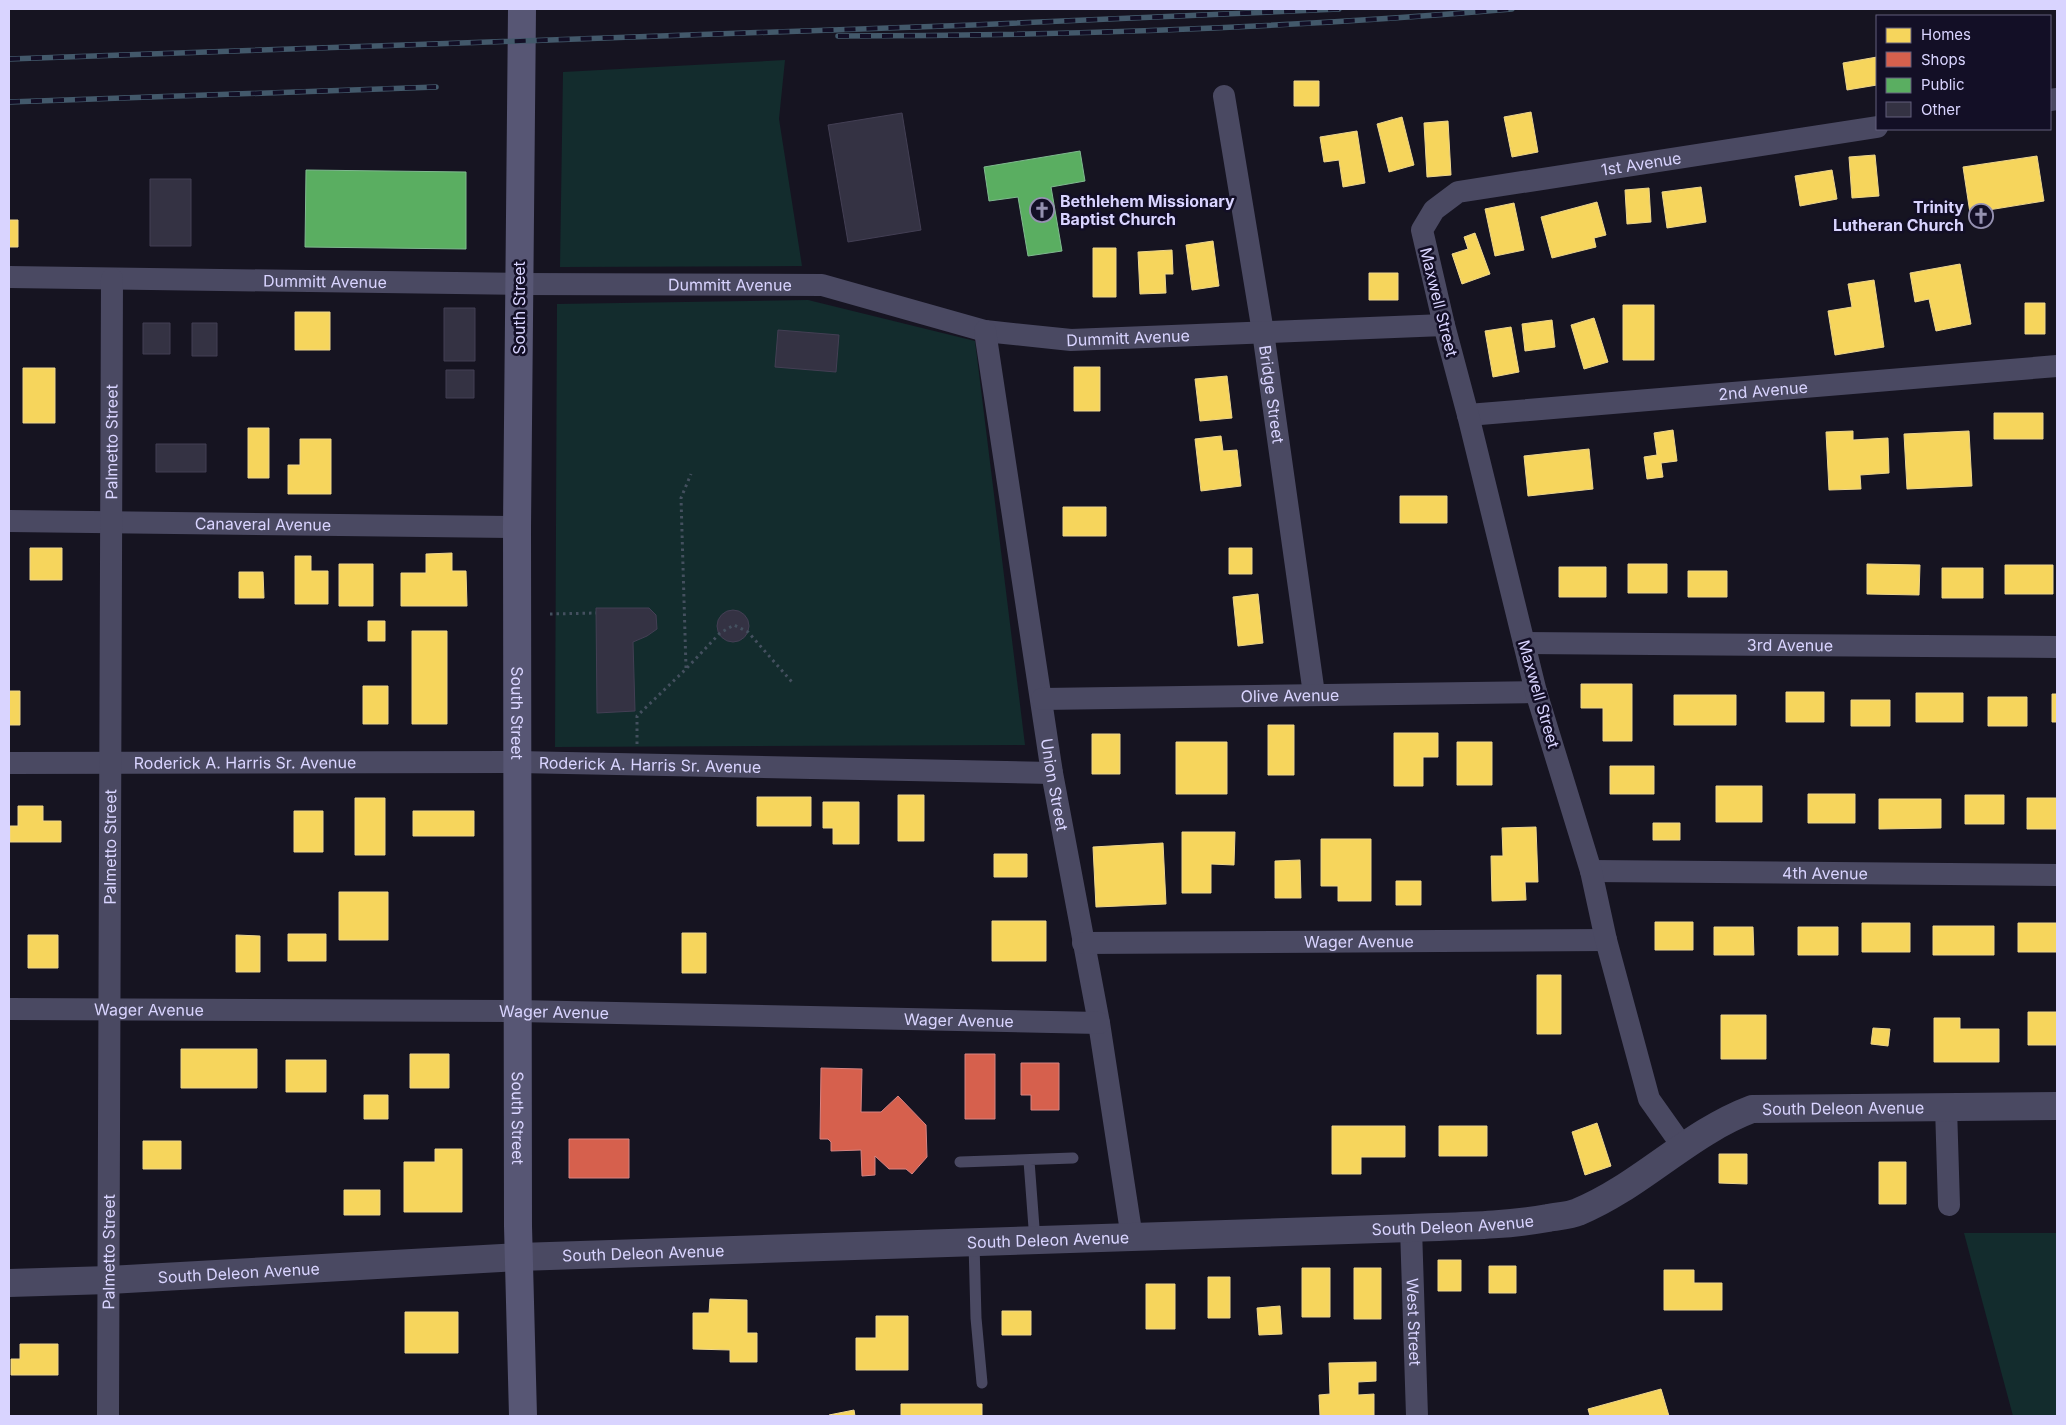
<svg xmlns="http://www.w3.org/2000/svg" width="2066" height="1425" viewBox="0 0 2066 1425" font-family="Inter,sans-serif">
	<rect width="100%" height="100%" fill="#161421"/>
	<path fill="#132c2d" d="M785,60L779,119L802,266L560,267L563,72Z
		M808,300L975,341L1025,745L555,747L557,304Z
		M1964,1233H2057V1416H2013Z"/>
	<path fill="#f6d55c" stroke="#edd58d" d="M1877,57V85L1847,90L1843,63Z
		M1294,81H1319V106H1294Z
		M1531,112L1538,152L1512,157L1504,117Z
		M1402,117L1414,165L1389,172L1377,124Z
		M1448,121L1451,175L1427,177L1424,123Z
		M1357,131L1365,183L1343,187L1339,160L1324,162L1320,137Z
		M1875,155L1879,196L1852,198L1849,157Z
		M2037,156L2044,201L1970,213L1963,167Z
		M1832,170L1837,199L1800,206L1795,176Z
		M1701,187L1706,222L1667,228L1662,192Z
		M1649,188L1651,222L1627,224L1625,190Z
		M1597,202L1606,235L1594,238L1596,247L1552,258L1541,217Z
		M1514,203L1524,250L1495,256L1485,209Z
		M9,220H18V247H9Z
		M1475,233L1490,274L1462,284L1452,254L1468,249L1464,237Z
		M1213,241L1219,286L1192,290L1186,245Z
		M1093,248H1116V297H1093Z
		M1172,250L1173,274H1165L1166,293L1140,294L1138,252Z
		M1960,264L1971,324L1936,331L1929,299L1915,302L1910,273Z
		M1369,273H1398V300H1369Z
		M1874,280L1884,347L1835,355L1828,311L1852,307L1848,284Z
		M2025,303H2045V334H2025Z
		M1623,305H1654V360H1623Z
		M295,312H330V350H295Z
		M1594,318L1608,362L1584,369L1571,325Z
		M1552,320L1555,347L1525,351L1522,324Z
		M1511,327L1519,372L1493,377L1485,331Z
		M1074,367H1100V411H1074Z
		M23,368H55V423H23Z
		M1227,376L1232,418L1200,421L1195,379Z
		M1994,413H2043V439H1994Z
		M248,428H269V478H248Z
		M1673,430L1677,461L1661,463L1663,477L1647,479L1644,457L1657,455L1654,433Z
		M1853,431V440L1888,438L1889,473L1860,475L1861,489L1829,490L1826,432Z
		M1969,431L1972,486L1907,489L1904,434Z
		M1221,436L1223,451L1237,450L1241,486L1201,491L1195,439Z
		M300,439H331V494H288V465H300Z
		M1589,449L1593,489L1528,496L1524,456Z
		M1400,496H1447V523H1400Z
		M1063,507H1106V536H1063Z
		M30,548H62V580H30Z
		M1229,548H1252V574H1229Z
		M452,553V571H466L467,606H401V573H426V554Z
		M295,556H311V571H328V604H295Z
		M339,564H373V606H339Z
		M1628,564H1667V593H1628Z
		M1867,564L1920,565L1919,595L1867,594Z
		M2005,565H2053V594H2005Z
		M1559,567H1606V597H1559Z
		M1942,568H1983V598H1942Z
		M1688,571H1727V597H1688Z
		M239,572H263L264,598H239Z
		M1258,594L1263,643L1238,646L1233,597Z
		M368,621H385V641H368Z
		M412,631H447V724H412Z
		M1581,684H1632V741H1603V708H1581Z
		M363,686H388V724H363Z
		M9,691H20V725H9Z
		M1786,692H1824V722H1786Z
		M1916,693H1963V722H1916Z
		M2052,694H2057V722H2052Z
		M1674,695H1736V725H1674Z
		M1988,697H2027V726H1988Z
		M1851,700H1890V726H1851Z
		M1268,725H1294V775H1268Z
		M1394,733H1438V757H1423V786H1394Z
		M1092,734H1120V774H1092Z
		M1176,742H1227V794H1176Z
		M1457,742H1492V785H1457Z
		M1610,766H1654V794H1610Z
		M1716,786H1762V822H1716Z
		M1808,794H1855V823H1808Z
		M898,795H924V841H898Z
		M1965,795H2004V824H1965Z
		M757,797H811V826H757Z
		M355,798H385V855H355Z
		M2027,798H2057V829H2027Z
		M1879,799H1941V828L1879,829Z
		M823,802H859V844H833V828H823Z
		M18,806H43V821H61V842H10V826H18Z
		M294,811H323V852H294Z
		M413,811H474V836H413Z
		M1653,823H1680V840H1653Z
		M1536,827L1538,882H1525L1526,900L1492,901L1491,856H1503L1502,828Z
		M1182,832H1235L1234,865L1211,864V893H1182Z
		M1321,839H1371V901H1338V886H1321Z
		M1163,843L1166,904L1096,907L1093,847Z
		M994,854H1027V877H994Z
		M1300,860L1301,898H1275V861Z
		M1396,881H1421V905H1396Z
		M339,892H388V940H339Z
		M992,921H1046V961H992Z
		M1655,922H1693V950H1655Z
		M1862,923H1910V952H1862Z
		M2018,923H2057V952H2018Z
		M1933,926H1994V955H1933Z
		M1714,927H1753L1754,955H1714Z
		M1798,927H1838V955H1798Z
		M682,933H706V973H682Z
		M288,934H326V961H288Z
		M28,935H58V968H28Z
		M236,935L260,936V972H236Z
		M1537,975H1561V1034H1537Z
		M2028,1012H2057V1045H2028Z
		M1721,1015H1766V1059H1721Z
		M1934,1018H1960V1029H1999V1062H1934Z
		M1873,1028L1890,1029L1888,1046L1871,1044Z
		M181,1049H257V1088H181Z
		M410,1054H449V1088H410Z
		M286,1060H326V1092H286Z
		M364,1095H388V1119H364Z
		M1597,1123L1611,1166L1585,1175L1572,1132Z
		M1332,1126H1405V1157H1361V1174H1332Z
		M1439,1126H1487V1156H1439Z
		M143,1141H181V1169H143Z
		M435,1149H462V1212H404V1162H435Z
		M1719,1154H1747V1184L1719,1183Z
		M1879,1162H1906V1204H1879Z
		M344,1190H380V1215H344Z
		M1438,1260H1461V1291H1438Z
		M1489,1266H1516V1293H1489Z
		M1302,1268H1330V1317H1302Z
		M1354,1268H1381V1319H1354Z
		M1664,1270H1694V1283H1722V1310H1664Z
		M1208,1277H1230V1318H1208Z
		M1146,1284H1175V1329H1146Z
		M710,1299L747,1300V1333H757V1362H730V1350L693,1349V1313H709Z
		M1280,1306L1282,1334L1259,1335L1257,1308Z
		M1002,1311H1031V1335H1002Z
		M405,1312H458V1353H405Z
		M876,1316H908V1370H856V1338H876Z
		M20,1344H58V1375H11V1359H20Z
		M1376,1362V1381L1358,1382V1395L1374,1394V1416H1320L1319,1395L1330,1394L1329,1363Z
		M1661,1389L1669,1416H1590L1588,1409Z
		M901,1404H982V1416H901Z
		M854,1410L855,1416H830L829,1415Z"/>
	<path fill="#d6604d" stroke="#d78382" d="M965,1054H995V1119H965Z
		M1021,1063H1059V1110H1031V1095H1021Z
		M821,1068L862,1069L861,1112H881L898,1096L926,1125L927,1157L912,1174L906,1169H889L875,1156V1175L862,1176L861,1150L831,1151V1142L828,1139H820Z
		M569,1139H629V1178H569Z"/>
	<path fill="#5aae61" stroke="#80b990" d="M1080,151L1085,181L1051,187L1062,251L1028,256L1018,197L989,201L984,167Z
		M306,170L466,172V249L305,247Z"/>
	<path fill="#343243" stroke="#433f54" d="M902,113L921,230L848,242L828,125Z
		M150,179H191V246H150Z
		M444,308H475V361H444Z
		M143,323H170V354H143Z
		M192,323H217V356H192Z
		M778,330L839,335L836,372L775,367Z
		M446,370H474V398H446Z
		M156,444H206V472H156Z
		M596,608H649L656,615L657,629L647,636L633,642L635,711L597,713Z
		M717 626a16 16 0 1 1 32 0a16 16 0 1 1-32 0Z"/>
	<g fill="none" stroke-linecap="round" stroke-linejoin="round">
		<path stroke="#44505f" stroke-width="3" stroke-dasharray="2.5 4" stroke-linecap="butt" d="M550,614L596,613
			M686,668L681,498L691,474
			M637,744V716L686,669L720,633L734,625L748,632L792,682"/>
		<path stroke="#4a4962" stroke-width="11" d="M1029,1161L1035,1241
			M960,1162L1073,1158
			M974,1243L976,1318L982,1383"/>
		<g stroke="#4a4962" stroke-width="22">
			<path id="s1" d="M1224,96L1263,332L1314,694"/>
			<path d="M2050,100L2057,99"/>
			<path id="s2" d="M9,277L520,284L822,285L985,331L1071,340L1444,325"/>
			<path id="s3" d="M985,331L1052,773L1099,1023L1132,1238"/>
			<path id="s4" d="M1468,415L2057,366"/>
			<path id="s5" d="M9,521L517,527"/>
			<path id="s6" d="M1524,643L2057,647"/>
			<path id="s7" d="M1042,699L1536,692"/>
			<path id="s8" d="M9,763L518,762L1052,773"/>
			<path id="s9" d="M1591,871L2057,875"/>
			<path id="s10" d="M1083,943L1606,940"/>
			<path id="s11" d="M9,1009L518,1011L1099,1023"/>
			<path d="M1946,1107L1949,1205"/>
			<path id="s12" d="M1683,1147L1649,1099L1606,940L1591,871L1536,692L1468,415L1444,325L1422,230L1434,210L1458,192L1877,127"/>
			<path id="s13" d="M1411,1228L1417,1416"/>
			<path id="s14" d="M108,1416L112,279"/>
		</g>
		<path stroke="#4a4962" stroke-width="28" id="s15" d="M9,1283L109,1280L519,1257L1411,1228C1456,1226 1503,1226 1548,1218C1557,1216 1569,1216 1578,1212C1641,1186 1688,1133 1752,1109L2057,1106"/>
		<path stroke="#575674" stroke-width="28" id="s16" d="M522,9L517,527L518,1226L523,1416"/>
		<defs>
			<path id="rail" d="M838,36C1063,36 1288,28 1512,9
				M9,59L973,25L1339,9
				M9,102L436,87"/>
		</defs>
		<use href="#rail" stroke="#43596b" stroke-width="5.5"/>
		<use href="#rail" stroke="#130f26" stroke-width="4" stroke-dasharray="11" stroke-linecap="butt"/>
	</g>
	<defs>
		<symbol id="church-ring" viewBox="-11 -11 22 22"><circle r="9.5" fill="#130f26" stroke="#9591b1" stroke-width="1.5"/><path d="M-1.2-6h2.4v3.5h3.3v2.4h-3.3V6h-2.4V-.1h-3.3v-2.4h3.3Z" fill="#9591b1"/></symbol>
	</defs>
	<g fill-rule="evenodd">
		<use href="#church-ring" x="1028" y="196" width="28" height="28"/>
		<use href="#church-ring" x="1967" y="202" width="28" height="28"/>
	</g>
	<g text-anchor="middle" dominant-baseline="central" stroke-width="5" stroke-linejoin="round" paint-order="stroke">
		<g font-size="16" fill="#d9d4ff" stroke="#130f26">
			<text stroke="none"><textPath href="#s12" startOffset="1196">1st Avenue</textPath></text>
			<text stroke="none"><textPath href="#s2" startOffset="316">Dummitt Avenue</textPath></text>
			<text stroke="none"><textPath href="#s2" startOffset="721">Dummitt Avenue</textPath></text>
			<text transform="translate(1439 302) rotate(76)">Maxwell Street</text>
			<text transform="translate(519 308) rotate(-90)">South Street</text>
			<text stroke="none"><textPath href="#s2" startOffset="1126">Dummitt Avenue</textPath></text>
			<text stroke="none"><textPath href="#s4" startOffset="296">2nd Avenue</textPath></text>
			<text stroke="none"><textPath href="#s1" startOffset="302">Bridge Street</textPath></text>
			<text stroke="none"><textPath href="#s14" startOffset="974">Palmetto Street</textPath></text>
			<text stroke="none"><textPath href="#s5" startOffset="254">Canaveral Avenue</textPath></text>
			<text stroke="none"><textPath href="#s6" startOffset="266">3rd Avenue</textPath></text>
			<text transform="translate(1539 694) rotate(74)">Maxwell Street</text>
			<text stroke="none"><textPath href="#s7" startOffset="248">Olive Avenue</textPath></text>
			<text stroke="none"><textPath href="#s16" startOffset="704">South Street</textPath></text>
			<text stroke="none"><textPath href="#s8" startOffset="236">Roderick A. Harris Sr. Avenue</textPath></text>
			<text stroke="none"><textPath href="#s8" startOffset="641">Roderick A. Harris Sr. Avenue</textPath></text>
			<text stroke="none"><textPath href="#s3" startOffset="459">Union Street</textPath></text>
			<text stroke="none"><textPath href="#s14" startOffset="569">Palmetto Street</textPath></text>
			<text stroke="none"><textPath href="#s9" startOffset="234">4th Avenue</textPath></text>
			<text stroke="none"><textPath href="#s10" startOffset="276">Wager Avenue</textPath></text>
			<text stroke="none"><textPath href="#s11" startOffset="140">Wager Avenue</textPath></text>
			<text stroke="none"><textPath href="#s11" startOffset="545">Wager Avenue</textPath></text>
			<text stroke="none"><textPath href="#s11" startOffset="950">Wager Avenue</textPath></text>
			<text stroke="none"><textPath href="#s15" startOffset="1865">South Deleon Avenue</textPath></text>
			<text stroke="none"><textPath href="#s16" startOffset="1109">South Street</textPath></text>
			<text stroke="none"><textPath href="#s15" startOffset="1445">South Deleon Avenue</textPath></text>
			<text stroke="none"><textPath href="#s15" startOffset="1040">South Deleon Avenue</textPath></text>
			<text stroke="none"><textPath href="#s14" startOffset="164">Palmetto Street</textPath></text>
			<text stroke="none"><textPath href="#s15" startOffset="635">South Deleon Avenue</textPath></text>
			<text stroke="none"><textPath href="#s15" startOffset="230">South Deleon Avenue</textPath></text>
			<text stroke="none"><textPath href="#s13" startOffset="94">West Street</textPath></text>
		</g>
		<g font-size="16" font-weight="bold" fill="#d9d4ff" stroke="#130f26" text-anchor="start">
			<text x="1060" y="201">Bethlehem Missionary<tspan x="1060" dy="18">Baptist Church</tspan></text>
			<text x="1964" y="207" text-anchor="end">Trinity<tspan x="1964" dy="18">Lutheran Church</tspan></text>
		</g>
	</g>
	<rect width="2066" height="1425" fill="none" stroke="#d9d4ff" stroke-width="20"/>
	<rect x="1876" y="15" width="175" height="115" fill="#130f26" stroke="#625e7d"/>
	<rect x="1886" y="28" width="25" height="15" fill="#f6d55c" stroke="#625e7d"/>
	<text x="1921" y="40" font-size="15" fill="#d9d4ff">Homes</text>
	<rect x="1886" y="52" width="25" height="15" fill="#d6604d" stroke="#625e7d"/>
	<text x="1921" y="65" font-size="15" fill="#d9d4ff">Shops</text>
	<rect x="1886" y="78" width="25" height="15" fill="#5aae61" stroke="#625e7d"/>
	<text x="1921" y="90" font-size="15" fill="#d9d4ff">Public</text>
	<rect x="1886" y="102" width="25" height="15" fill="#343243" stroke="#625e7d"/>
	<text x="1921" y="115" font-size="15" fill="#d9d4ff">Other</text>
</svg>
